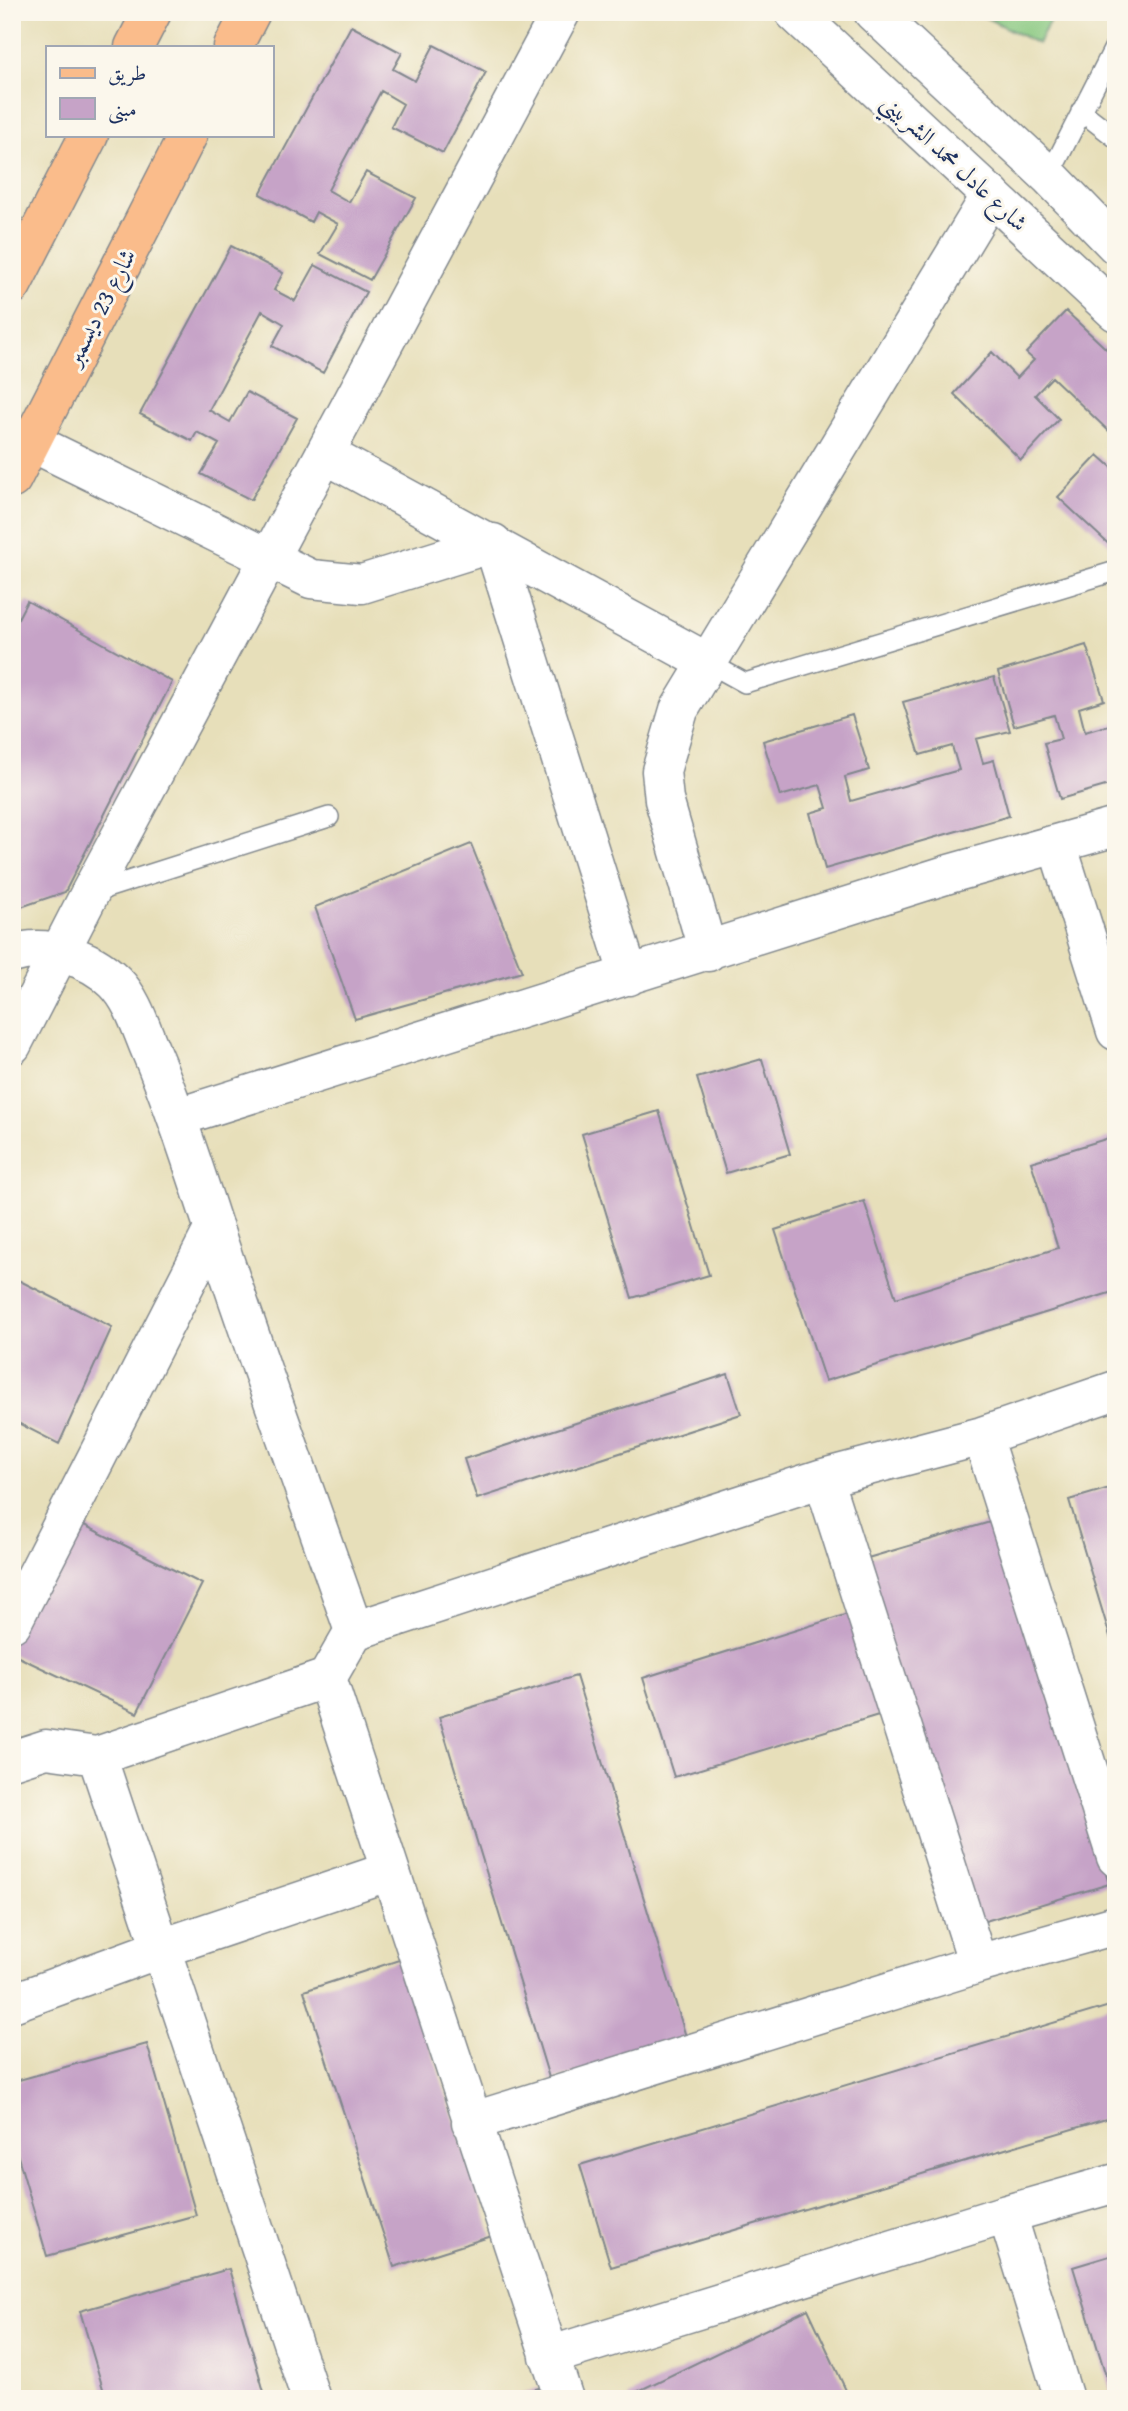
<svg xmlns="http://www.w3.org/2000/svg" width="1128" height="2411" viewBox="0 0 1128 2411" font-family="'Gentium Book Plus',Amiri,serif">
	<rect width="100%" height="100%" fill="#fbf7ec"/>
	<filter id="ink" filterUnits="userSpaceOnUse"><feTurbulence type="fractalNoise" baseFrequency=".0143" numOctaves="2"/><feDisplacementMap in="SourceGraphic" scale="14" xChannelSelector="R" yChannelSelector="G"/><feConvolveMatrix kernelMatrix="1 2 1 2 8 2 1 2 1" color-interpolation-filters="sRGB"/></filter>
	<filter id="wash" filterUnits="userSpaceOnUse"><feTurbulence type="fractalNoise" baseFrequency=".00686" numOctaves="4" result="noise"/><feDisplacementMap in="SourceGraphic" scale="28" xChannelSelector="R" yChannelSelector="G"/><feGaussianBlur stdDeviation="1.57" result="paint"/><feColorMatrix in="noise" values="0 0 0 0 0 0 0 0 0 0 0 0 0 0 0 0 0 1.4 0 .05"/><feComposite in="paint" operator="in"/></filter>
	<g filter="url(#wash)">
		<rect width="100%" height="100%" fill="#e7dfba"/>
		<path fill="#88c880" stroke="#527c6f" stroke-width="2" d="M975,12H1054L1038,44Z"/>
		<g id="blocks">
			<path fill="#c6a3c7" d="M351,26L402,53L393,69L415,81L434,45L486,72L443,153L391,127L403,104L381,91L328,190L349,202L366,172L416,198L370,280L320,254L338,224L316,212L311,222L260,194Z
				M231,246L283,273L274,290L295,301L315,265L366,292L323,373L272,346L284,324L262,311L209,410L230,422L247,392L297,418L251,500L201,474L219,444L197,432L192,441L140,414Z
				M1066,311L1116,358V438L1052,377L1035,395L1059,419L1021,460L954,394L992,352L1017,378L1034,360L1026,353Z
				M1098,455L1116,471V551L1058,497Z
				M27,601L172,682L65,892L12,910V630Z
				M1086,645L1104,700L1079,708L1085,732L1116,723V783L1060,799L1044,743L1061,739L1054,715L1014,726L998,672Z
				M994,677L1010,731L976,739L983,763L994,760L1009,816L825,869L810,813L827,808L820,785L780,796L763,741L852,715L869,770L845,777L851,801L959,770L952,746L920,755L903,702Z
				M471,844L522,972L355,1019L315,907Z
				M762,1059L790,1154L726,1173L697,1078Z
				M659,1111L709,1275L632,1298L582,1134Z
				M1112,1137L1116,1149V1291L825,1381L775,1230L864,1201L896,1298L1058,1248L1031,1162Z
				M12,1277L112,1327L59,1444L12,1420Z
				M728,1374L741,1414L477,1499L464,1459Z
				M1116,1486V1652L1115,1653L1069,1500Z
				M12,1506L20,1510L12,1522Z
				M72,1519L202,1584L137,1713L12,1654V1635Z
				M997,1520L1109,1884L972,1925L861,1560Z
				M854,1612L885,1713L674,1777L643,1678Z
				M576,1676L687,2040L550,2081L439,1717Z
				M402,1959L492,2236L394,2267L304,1991Z
				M1116,2004V2116L611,2267L580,2165Z
				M147,2044L196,2215L47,2256L12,2136V2082Z
				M1116,2254V2399H1113L1073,2267Z
				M229,2269L266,2399H106L80,2311Z
				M808,2309L850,2399H629L628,2396Z
				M539,2388L542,2399H505V2398Z"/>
		</g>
	</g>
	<g filter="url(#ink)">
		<use href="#blocks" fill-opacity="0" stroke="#81878c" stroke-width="2"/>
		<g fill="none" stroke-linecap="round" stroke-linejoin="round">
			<defs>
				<path id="service" d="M1081,111L1116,138
					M1049,176L1116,44
					M707,662L745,683L1116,571
					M94,892L329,817"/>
				<path id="minor" d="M31,442L311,579L362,584L493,543L629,976
					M325,454L707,662
					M1057,844L1116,1031
					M708,952L664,800L661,771L679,710L991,195
					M12,954C46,943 90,957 115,982C132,999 140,1025 149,1047C174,1106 193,1165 213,1226C258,1362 307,1496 354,1631
					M12,1045L90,893L561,12
					M178,1117L949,874L1116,827
					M982,1436L1116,1857
					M823,1478L978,1964
					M12,1623L214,1228
					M327,1678L564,2399
					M97,1756L311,2399
					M12,1760L46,1749L97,1756L327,1678L354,1631L823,1478L982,1436L1116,1390
					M12,2003L159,1949L390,1871
					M471,2122L978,1964L1116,1925
					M1007,2214L1064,2399
					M549,2356L1007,2214L1116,2183"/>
				<path id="tertiary" d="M794,12L1116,312
					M873,12L1049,176L1116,245"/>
				<path id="primary" d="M134,47L152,12
					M233,47L251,12
					M12,285L89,135
					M12,479L188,135"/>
			</defs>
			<use href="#service" stroke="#81878c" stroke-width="22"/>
			<use href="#minor" stroke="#81878c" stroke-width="41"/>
			<use href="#tertiary" stroke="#81878c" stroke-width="41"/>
			<use href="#primary" stroke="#81878c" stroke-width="41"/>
			<use href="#service" stroke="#fff" stroke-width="19"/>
			<use href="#minor" stroke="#fff" stroke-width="38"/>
			<use href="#tertiary" stroke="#fff" stroke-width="38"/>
			<use href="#primary" stroke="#fabc8b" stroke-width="38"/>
		</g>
	</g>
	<g text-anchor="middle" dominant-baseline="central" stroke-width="6" stroke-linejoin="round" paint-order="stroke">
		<g font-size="24" fill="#1b2f5e" stroke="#fbf7ec">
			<text transform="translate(955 162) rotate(43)">شارع عادل محمد الشربيني</text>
			<text transform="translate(100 307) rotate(-63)">شارع 23 ديسمبر</text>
		</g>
	</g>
	<rect width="1128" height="2411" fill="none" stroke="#fbf7ec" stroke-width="42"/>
	<rect x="46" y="46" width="228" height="91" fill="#fbf7ec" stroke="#a1a7b3" stroke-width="2"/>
	<rect x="60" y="68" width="35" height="10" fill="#fabc8b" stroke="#a1a7b3" stroke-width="2"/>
	<text x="108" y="80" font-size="21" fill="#1b2f5e">طريق</text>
	<rect x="60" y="98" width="35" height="21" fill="#c6a3c7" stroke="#a1a7b3" stroke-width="2"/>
	<text x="108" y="116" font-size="21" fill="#1b2f5e">مبنى</text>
</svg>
